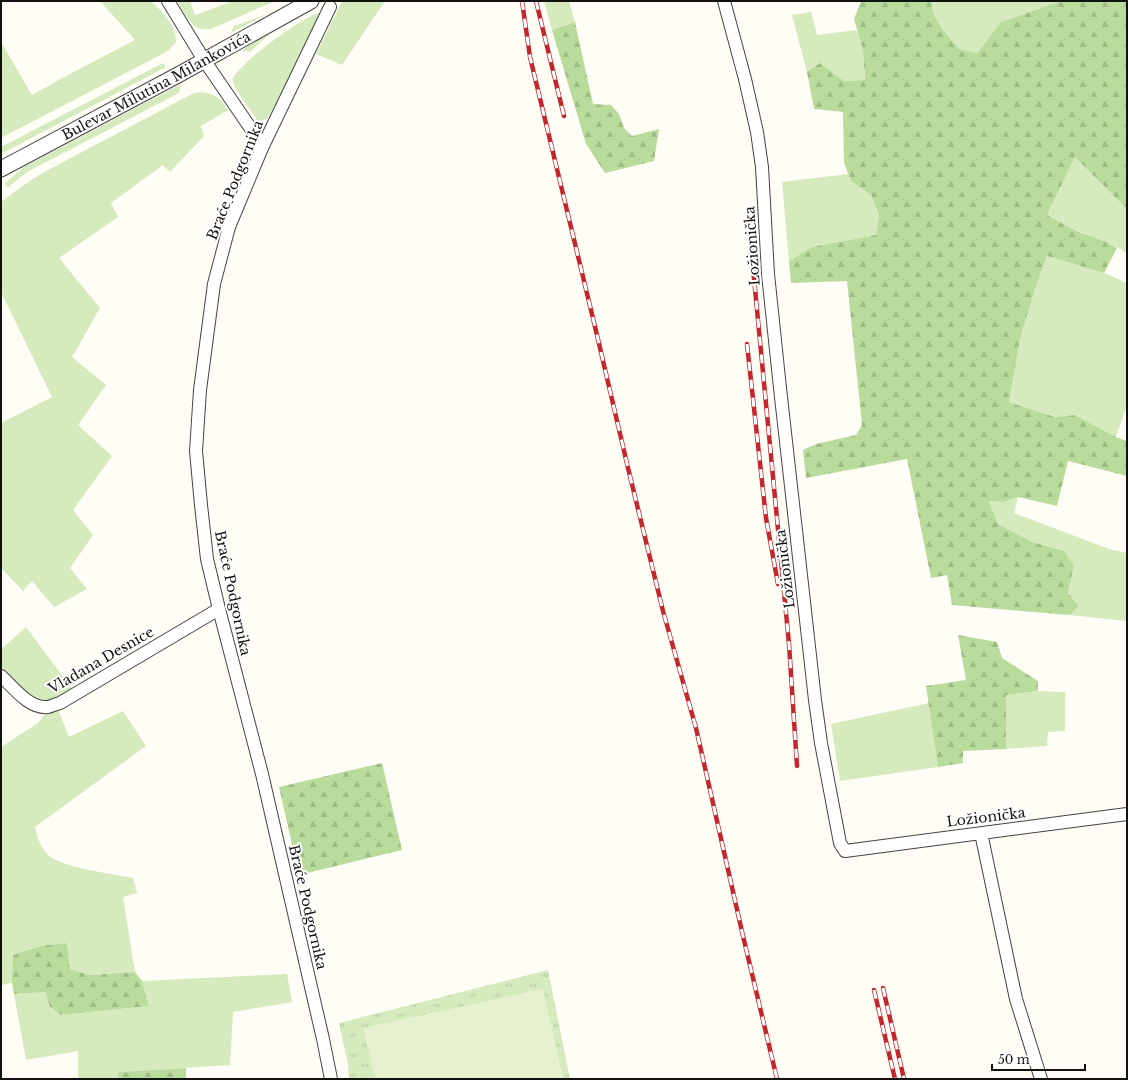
<svg xmlns="http://www.w3.org/2000/svg" width="1128" height="1080" viewBox="0 0 1128 1080" font-family="'Libre Baskerville',serif">
	<defs>
		<pattern id="forest-firs" width="22" height="20" patternUnits="userSpaceOnUse"><rect width="22" height="20" fill="#b9dc9c"/><path d="M5 1l3.5 6h-7zM16 11l3.5 6h-7z" fill="#9ebc85"/></pattern>
		<pattern id="park-tufts" width="24" height="20" patternUnits="userSpaceOnUse"><rect width="24" height="20" fill="#d5ebbd"/><path d="M3 7l-1-3M5 7V3M7 7l1-3M15 17l-1-3M17 17v-4M19 17l1-3" fill="none" stroke="#b6c8a1"/></pattern>
	</defs>
	<rect width="100%" height="100%" fill="#fffdf5"/>
	<path fill="#d5ebbd" d="M100,1H150C162,10 177,27 176,42L168,51L1,138V42L32,95L64,77L135,40Z
		M178,1H190L195,15L233,1H275L211,29C206,29 202,30 198,28C191,25 180,8 178,1Z
		M342,1H385L342,65L316,54Z
		M544,1H569L575,22L552,30Z
		M932,1H1061L1001,22L977,53L959,49C950,38 929,16 932,1Z
		M325,10L268,118L261,121L257,120L234,86C233,83 232,81 234,77C240,64 284,32 297,24C306,18 316,14 325,10Z
		M811,12L817,35L857,30L863,50L865,80L844,81L820,63L807,72L792,15Z
		M267,14L231,33L234,26Z
		M275,29L250,52L242,50Z
		M163,63L166,67L1,154V147Z
		M181,84L179,93L27,172L7,188L5,183L24,167Z
		M200,92C217,94 219,97 228,110L201,126L204,136L170,172L163,165L111,203L118,217L59,258L100,308L72,357L106,385L78,425L112,456L73,510L93,535L70,568L87,589L54,607L32,581L23,591L1,568V423L52,397L1,292V202L31,180L48,170L192,94Z
		M1075,156L1127,209V253L1107,242L1078,231L1047,215Z
		M848,174L851,181L871,195L879,215L876,235L812,247L789,261L782,182Z
		M1047,256L1104,273L1127,283V405L1116,437L1075,415L1055,417L1009,402L1020,339L1035,289Z
		M1018,497L1014,513L1109,549L1127,553V621L1069,615L1079,606L1068,593L1074,565L1064,551L1033,542L998,524L989,501L1004,502Z
		M26,627L73,690C65,694 54,702 44,701C32,701 10,677 1,669V649Z
		M1038,691L1065,692V731L1048,732L1047,746L1006,749V695Z
		M929,703L938,767L840,781L831,724Z
		M57,707L69,737L123,711L146,746L35,827C37,837 40,846 47,854C60,868 114,874 133,878L137,893L123,897L135,972L89,975L70,969L67,943L14,955L12,983L1,985V747L38,723L44,715Z
		M287,974L292,1002L233,1012L230,1065L118,1072L117,1079H78V1051L26,1060L14,994L45,992L50,1007L61,1015L149,1006L142,981Z"/>
	<path fill="url(#forest-firs)" d="M861,1H932C929,16 950,38 959,49L977,53L1001,22L1061,1H1127V209L1075,157L1047,215L1077,231L1107,242L1117,248L1104,273L1047,256L1035,289L1020,339L1009,402L1055,417L1075,415L1116,437L1127,441V476L1068,461L1057,506L1018,497L1004,502L989,501L998,524L1033,542L1064,551L1074,565L1068,593L1079,606L1069,615L952,605L947,575L931,578L907,459L806,478L803,450L816,444L856,435L862,425L847,281L791,283L789,261L812,247L876,235L879,215L871,195L851,181L844,163L843,112L814,109L807,72L820,63L844,81L865,80L863,50L854,19Z
		M575,22L593,104L611,105L619,114L624,128L632,136L659,129L654,161L605,173L586,144L552,30Z
		M958,635L997,642L1002,658L1038,681V691L1006,695V749L963,751V763L938,767L926,686L966,680Z
		M382,763L402,850L299,875L279,787Z
		M67,943L70,969L89,975L135,972L142,981L149,1006L61,1015L50,1007L45,992L14,994L12,983L13,955L41,946Z
		M186,1068V1079H117L118,1072Z"/>
	<path fill="url(#park-tufts)" d="M548,970L570,1079H349L348,1064L339,1023Z"/>
	<path fill="#e6f2cf" d="M543,989L563,1079H375L363,1028Z"/>
	<g fill="none" stroke-linecap="round" stroke-linejoin="round">
		<defs>
			<path id="minor" d="M168,1L204,60L258,139L260,152
				M724,1L745,79L757,132L762,167L768,274L780,388L815,700L821,743L840,843L845,851L1127,814
				M330,7L262,148L229,227L214,284L200,390L196,451L201,505L207,559L219,609L262,774L323,1039L331,1079
				M1,676C13,687 29,709 48,707C52,706 56,704 60,703L219,609
				M981,833L1016,999L1041,1079"/>
			<g id="tertiary">
				<path id="s1" d="M1,169L178,75L311,1"/>
			</g>
		</defs>
		<use href="#minor" stroke="#444" stroke-width="14"/>
		<use href="#tertiary" stroke="#444" stroke-width="17"/>
		<use href="#minor" stroke="#fff" stroke-width="12"/>
		<use href="#tertiary" stroke="#fff" stroke-width="15"/>
		<defs>
			<path id="rail" d="M522,1L530,57L597,335L628,468L663,611L696,728L743,936L777,1079
				M536,1L564,116
				M751,247L789,644L797,766
				M747,344L766,518L778,584
				M883,988L904,1079
				M874,990L895,1079"/>
		</defs>
		<use href="#rail" stroke="#c4262e" stroke-width="4.5"/>
		<use href="#rail" stroke="#fff" stroke-width="3" stroke-dasharray="9" stroke-linecap="butt"/>
	</g>
	<g text-anchor="middle" dominant-baseline="central" stroke-width="4" stroke-linejoin="round" paint-order="stroke">
		<g font-size="14" fill="#111" stroke="#fff">
			<text stroke="none"><textPath href="#s1" startOffset="176">Bulevar Milutina Milankovića</textPath></text>
			<text transform="translate(235 180) rotate(-68)">Braće Podgornika</text>
			<text transform="translate(752 246) rotate(-94)">Ložionička</text>
			<text transform="translate(785 569) rotate(-97)">Ložionička</text>
			<text transform="translate(233 593) rotate(78)">Braće Podgornika</text>
			<text transform="translate(101 660) rotate(-30)">Vladana Desnice</text>
			<text transform="translate(986 817) rotate(-7)">Ložionička</text>
			<text transform="translate(308 907) rotate(77)">Braće Podgornika</text>
		</g>
	</g>
	<rect width="1128" height="1080" fill="none" stroke="#111111" stroke-width="4"/>
	<path d="M992 1064v6h93v-6" fill="none" stroke="#111111" stroke-width="2"/>
	<text x="998" y="1064" font-size="12" fill="#111111" stroke="#ffffff" stroke-width="3" paint-order="stroke">50 m</text>
</svg>
